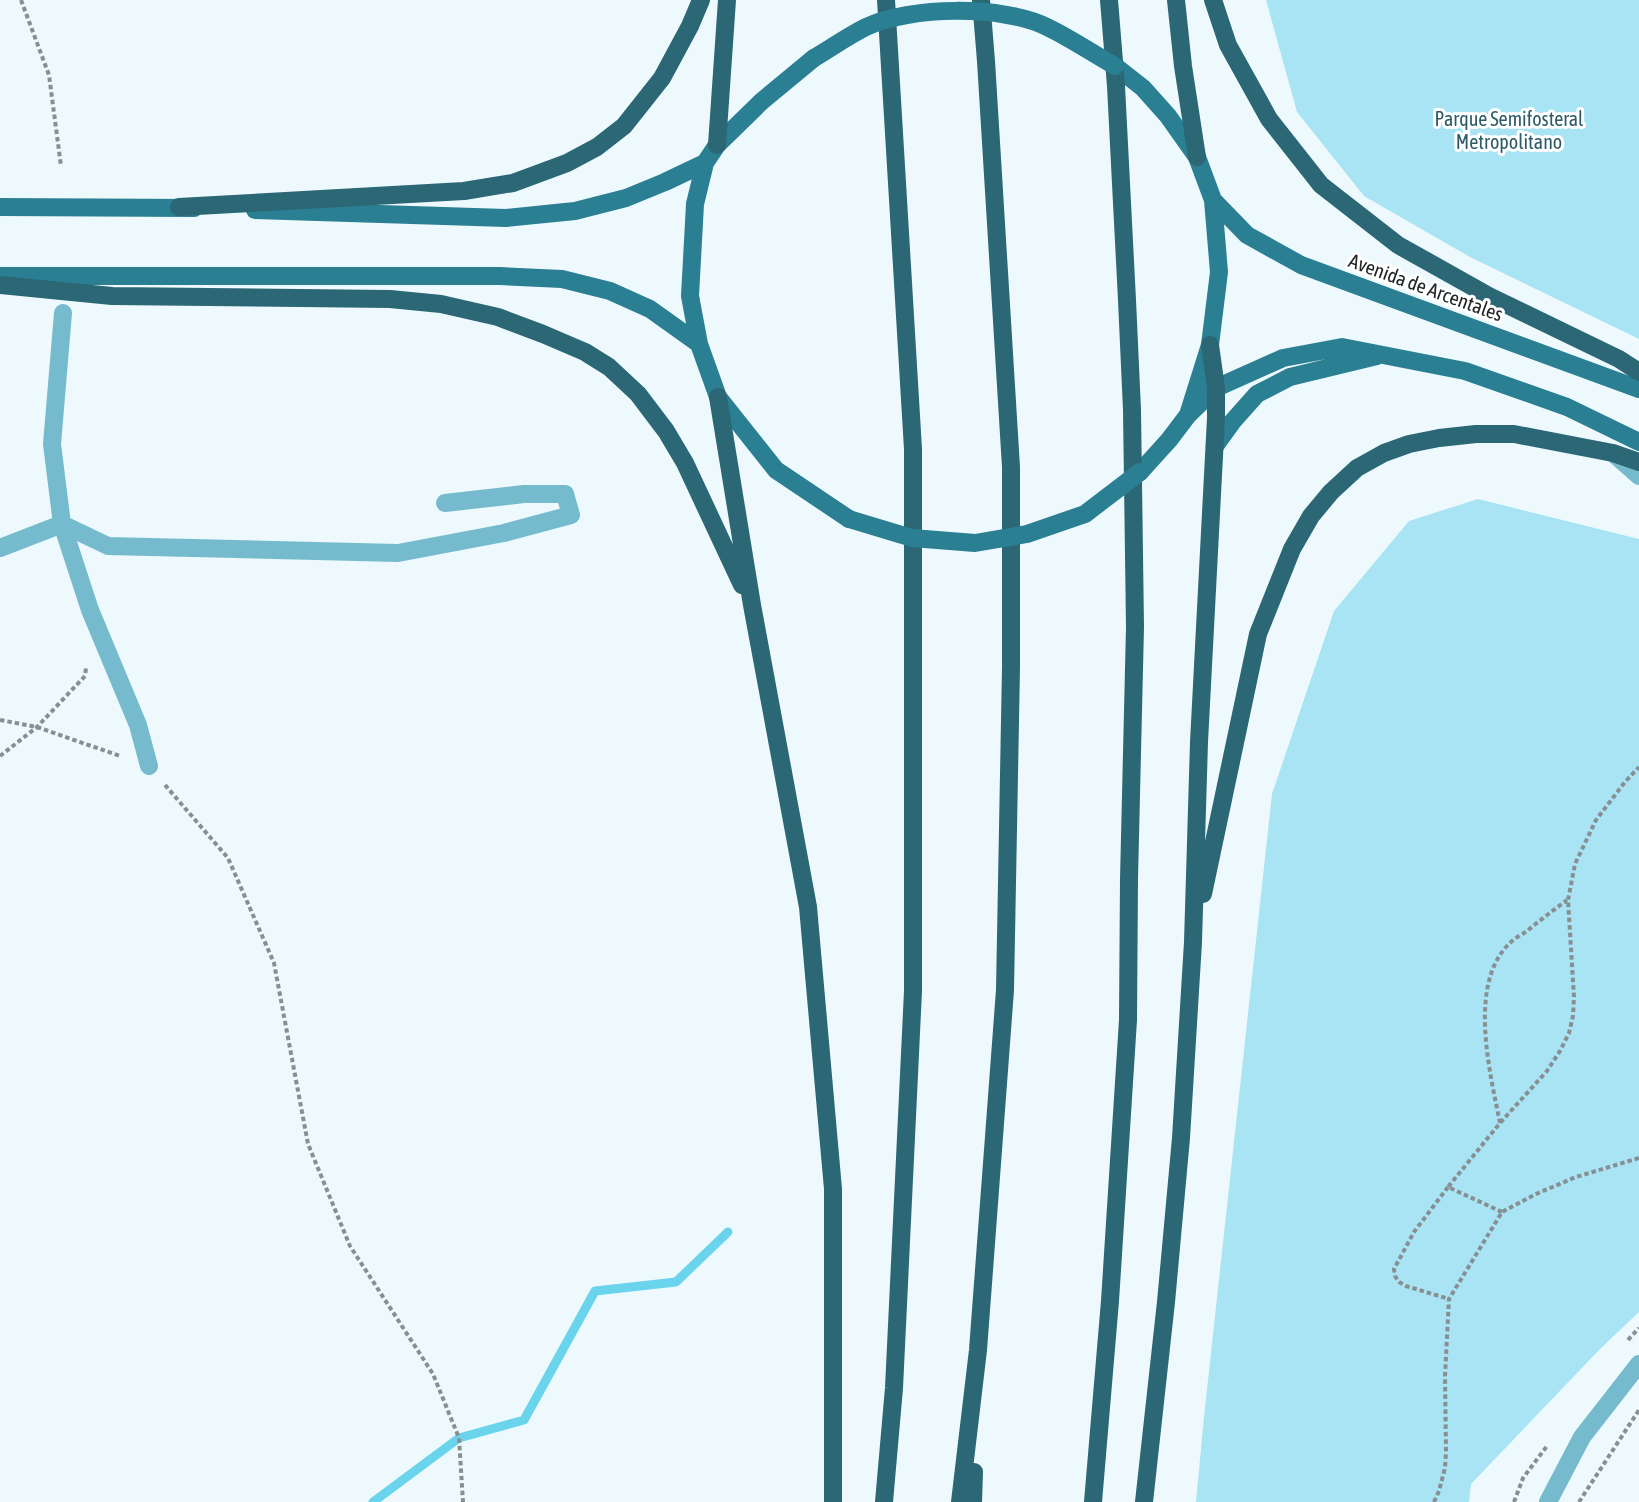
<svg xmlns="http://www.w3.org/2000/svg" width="1639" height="1502" viewBox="0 0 1639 1502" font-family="'Asap Condensed',sans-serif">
	<rect width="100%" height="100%" fill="#edf9fd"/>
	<path fill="#a8e4f4" d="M1266,0H1639V339L1470,257L1364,196L1297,112Z
		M1478,499L1639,539V1312L1600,1349L1471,1484L1469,1502H1196L1204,1417L1272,794L1334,611L1409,521Z"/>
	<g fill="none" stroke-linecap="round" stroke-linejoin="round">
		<path stroke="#6ad4ed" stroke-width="9" d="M373,1502L459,1438L524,1420L595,1291L676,1282L728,1232"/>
		<path stroke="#878f92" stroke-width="4" stroke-dasharray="4.5 3" stroke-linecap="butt" d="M21,0L49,75L61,166
			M0,720L37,727L120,756
			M0,756L37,727L85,676L86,668
			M165,785L228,858L274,963L308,1144L350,1246L433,1374L459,1438L463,1502
			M1500,1123C1490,1073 1468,986 1508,945C1513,939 1521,935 1527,931C1540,920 1554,910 1567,900
			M1448,1187L1414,1232L1394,1269L1395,1276L1399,1282L1406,1286L1449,1299
			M1502,1212L1448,1187L1500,1123L1547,1071L1560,1051L1569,1033L1573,1016L1574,997L1568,900L1575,864L1596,820L1625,782L1639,767
			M1628,1340L1639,1328
			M1434,1502L1439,1491L1445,1468L1446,1452L1445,1376L1449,1299L1502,1212L1536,1194L1576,1177L1639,1158
			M1514,1502L1523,1478L1547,1446
			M1579,1502L1639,1410"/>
		<path stroke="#76bbcd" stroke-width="18" d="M1613,453L1639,476
			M62,524L108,546L398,553L504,533L571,515L565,494H524L445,503
			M62,524L90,610L138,725L149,766
			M0,548L62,524L52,444L63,313
			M1548,1502L1582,1437L1639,1364"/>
		<path stroke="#2b7f92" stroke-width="18" d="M814,58L762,101L717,145L705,163L695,204L690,296L699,344L718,397L776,470L849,519
			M1115,66L1143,88L1168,116L1197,157L1213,200L1219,272L1210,345L1188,415L1169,440L1140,472
			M1213,200L1247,235L1301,265L1639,389
			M0,207L194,208
			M255,210L506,218L575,211L626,198L665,182L705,163
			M0,276H500L562,279L610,291L650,309L699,344
			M1188,415L1216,388L1283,358L1342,347L1465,371L1567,407L1639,442
			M1215,446L1233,421L1257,394L1290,377L1377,356"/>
		<path stroke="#2b6775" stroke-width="18" d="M1176,0L1183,66L1197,157
			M1213,0L1228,45L1269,119L1321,185L1398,245L1489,296L1619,359L1639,372
			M717,145L727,0
			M179,207L464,191L513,183L567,163L597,147L624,126L662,78L690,26L701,0
			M0,285L112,296L390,299L441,304L498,317L543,334L585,352L609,367L638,394L666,431L685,463L742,585
			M718,397L752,605L808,907L833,1189V1502
			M1203,894L1258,634L1292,549L1311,516L1331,492L1357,468L1384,453L1409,444L1439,438L1476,434H1514L1613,453L1639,462
			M884,1502L894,1388L913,991V449L886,0
			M960,1502L978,1350L1005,990L1011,667V467L986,61L981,0
			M973,1502L974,1472
			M1093,1502L1110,1301L1128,1020L1129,879L1135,627L1132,410L1127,300L1116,86L1109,0
			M1144,1502L1166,1302L1181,1138L1193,942L1199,742L1216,418V388L1210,345"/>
		<path stroke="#2b7f92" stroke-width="18" d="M814,58C831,48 848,36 866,27C910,6 1003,5 1047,27C1070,38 1092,53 1115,66
			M849,519L912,538L975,543L1027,534L1085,514L1140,472"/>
	</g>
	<g text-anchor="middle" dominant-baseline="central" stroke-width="6" stroke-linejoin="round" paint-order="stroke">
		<g font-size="20" fill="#2c5a66" stroke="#fff">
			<text x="1509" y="118">Parque Semifosteral<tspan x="1509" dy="23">Metropolitano</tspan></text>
		</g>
		<g font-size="20" fill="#212527" stroke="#fff">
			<text transform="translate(1426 287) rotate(20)">Avenida de Arcentales</text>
		</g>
	</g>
</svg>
